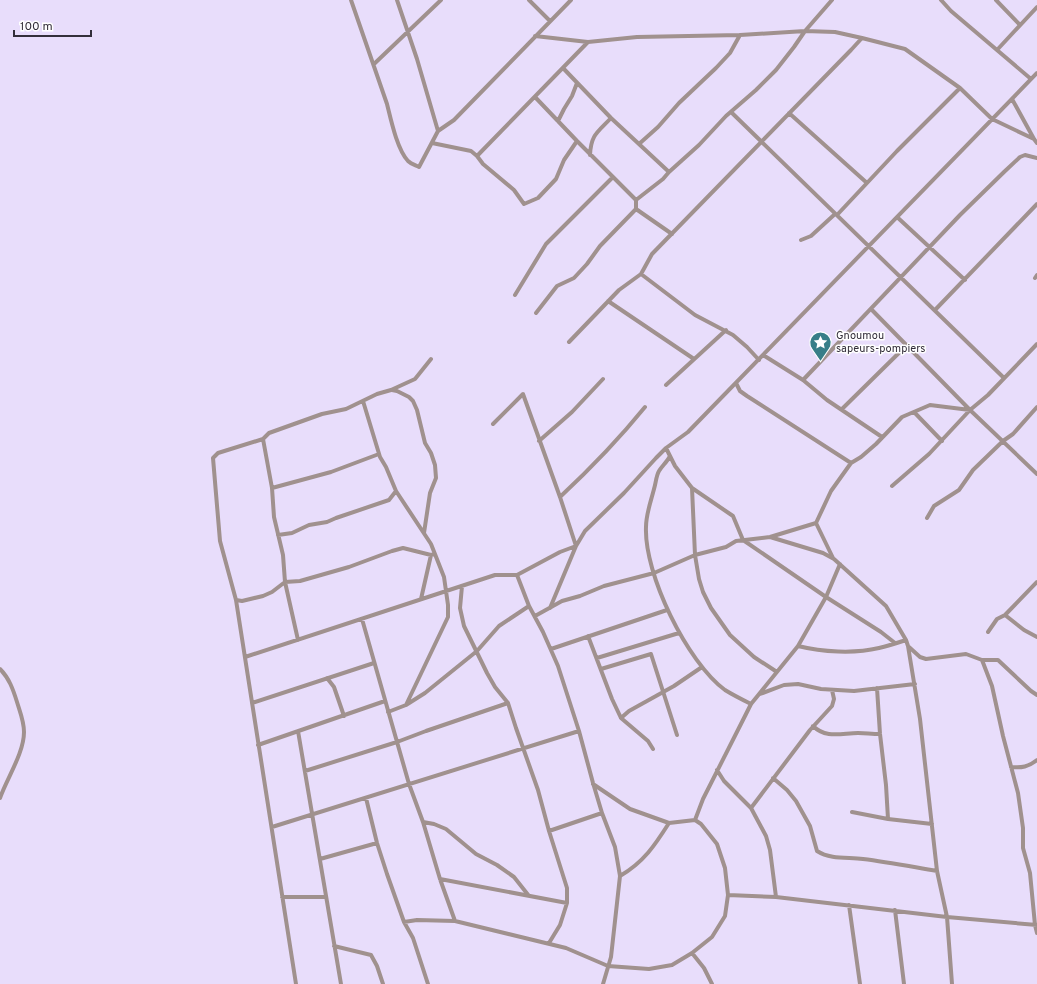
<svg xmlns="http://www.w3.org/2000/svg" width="1037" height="984" viewBox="0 0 1037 984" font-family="Overpass,sans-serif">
	<rect width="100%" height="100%" fill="#e8ddfb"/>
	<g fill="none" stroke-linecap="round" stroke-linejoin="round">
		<path stroke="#a0918e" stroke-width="4" d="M351,0L387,104C391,120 397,149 408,161C411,164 415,165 419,167L438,131L454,120L571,0
			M397,0L417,59L438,131
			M529,0L550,21
			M941,0L951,11L1031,79
			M996,0L1020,25
			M535,36L588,42L637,37L740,35L805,31L835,32L862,38L905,49L960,88L992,119L1034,139L1037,143
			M997,50L1037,7
			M374,64L441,0
			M563,68L611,118L669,172
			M535,97L577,141L636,200V209L672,234
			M1012,99L1034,139
			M731,112L1004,378
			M789,113L867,183
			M558,121L564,109L572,96L577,83
			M432,143L471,151L477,156L483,164L514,190L524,204L538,198L556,179L564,160L577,141
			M639,144L658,127L679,103L716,68L730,53L740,35
			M590,155C591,134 598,132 611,118
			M477,156L588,42
			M636,200L663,179L669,172L699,145L726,116L756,90L776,70L794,47L805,31L832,0
			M837,215L897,151L960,88
			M897,217L965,280
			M801,240L811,236L835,214
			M641,274L695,315L733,335L747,347L759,360
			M1035,278L1037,275
			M515,295L546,244L613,177
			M608,301L694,359
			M871,309L970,410L1037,474
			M935,310L1037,204
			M536,313L557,286L574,278L587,264L600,246L636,209
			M569,342L619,290L641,274L652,254L851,50L862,38
			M763,355L803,380L827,400L882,437
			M803,380L960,215L1004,172L1020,157L1025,155L1037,158
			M736,383L740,391L747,396L851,463
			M666,385L726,330
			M392,390L397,391L409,397L413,401L417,410L425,443L431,453L435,465L436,478L430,493L424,533
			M363,401L380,457L386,467L396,491L431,544L444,577L448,605V617L406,705
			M842,409L907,345
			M914,412L942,441
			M493,424L523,394L560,497L576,546L550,608
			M263,439L218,453L213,458L220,541L236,600L242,601L263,596L272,592L285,582L300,581L349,567L392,551L403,548L431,555L435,554
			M539,441L572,412L603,379
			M666,448L675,466L692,488L695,555L699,579L703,592L711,608L730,635L754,657L777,672
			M670,456C667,462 662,466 659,471C656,476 656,483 654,489C651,501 646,514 646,527C644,574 687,662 725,690C733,695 743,700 751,704
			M892,486L929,454L970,410L988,395L1037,344
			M272,488L331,472L379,454
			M692,488L733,516L743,540L826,597L881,632L895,643
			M560,497C590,469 619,439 645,407
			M927,518L934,506L959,490L973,470L1003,441L1013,434L1037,407
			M816,523L833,558
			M278,535L292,533L309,525L327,522L336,518L389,500L396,491
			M770,537L823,553L834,559L886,606L906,640L908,646L920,719L937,871L947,917L952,984
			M517,575L529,606L543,632L558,666L579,731L593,783L602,813L615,847L620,876L611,957L603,984
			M462,586L460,608L464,626L487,673L495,687L508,703L516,728L538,790L549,831L567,888V903L560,925L549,943
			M421,599L431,555
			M236,600L296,984
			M1005,615L1024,630L1037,637
			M535,616L562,601L580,596L604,586L654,573L695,555L726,547L736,541L770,537L816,523L831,491L851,463L861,457L876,444L902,417L930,405L970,410
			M362,619L409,784L423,822L440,879L455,921
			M988,632L997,619L1005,615L1037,582
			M588,636L612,699L621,718L648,741L653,749
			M298,640L285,582L283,555L274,517L272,488L263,439L269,433L322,414L346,409L377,394L391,390L415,379L431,359
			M798,646L826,597L840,564
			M909,647L920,657L926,659L966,654L982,660H998L1031,691L1037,695
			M551,649L667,610
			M245,657L495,575H517L560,552L576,546L585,531L624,493L656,458L666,448L688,432L1037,73
			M597,658L679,633
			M982,660L992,686L1003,736L1018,793L1023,828V848L1030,873L1035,925L1037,933
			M0,669C9,678 13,689 17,702C20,712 24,721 24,732C24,753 7,778 0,798
			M601,669L651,654L677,735
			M327,678L334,687L344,716
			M877,688L880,734L886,785L888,819
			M760,694L784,685L798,684L821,689L854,691L915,684
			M252,703L374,663
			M388,712L406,705L425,693L477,651L499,626L529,606
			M621,718L629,711L674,686L702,667
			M813,726C826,739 842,733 858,733C865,733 872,734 880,734
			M298,731L341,984
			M258,745L385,701
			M1011,767C1022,768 1028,767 1037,760
			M717,770L724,781L751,808L766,836L770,850L776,897
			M305,771L397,742L426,731L508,703
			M773,778L787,790L796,801L810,826L817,851C831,860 848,857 863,859C888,862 913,867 937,871
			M593,784L630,809L669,823
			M366,798L377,843L387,874L404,922L413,938L428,984
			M751,808L810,730L832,706L834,699L832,690
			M852,812L888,819L932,824
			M695,820L703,799L746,714L751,704L798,646C822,652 854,654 879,648C888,646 897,643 906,640
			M423,822L434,824L446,829L476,854L497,865L514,877L529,896
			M272,827L579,731
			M549,831L602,813
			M320,859L377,843
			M440,879L567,903
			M728,895L776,897L947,917L1037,925
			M282,897H326
			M849,905L860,984
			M895,910L904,984
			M404,922L417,920L455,921L566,948L608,966L649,969L672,965L692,953L712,937L725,916L728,895L725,868L717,844L701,824L695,820L669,823C655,845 644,862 620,876
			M334,946L371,955L377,966L383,984
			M692,953L704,968L712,984"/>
	</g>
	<defs>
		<symbol id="sight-pin" viewBox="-11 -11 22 30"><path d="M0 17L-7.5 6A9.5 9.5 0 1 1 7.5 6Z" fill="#377e88" stroke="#fff"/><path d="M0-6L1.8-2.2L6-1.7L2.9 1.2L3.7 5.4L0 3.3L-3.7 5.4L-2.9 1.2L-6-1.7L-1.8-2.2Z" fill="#fff"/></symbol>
	</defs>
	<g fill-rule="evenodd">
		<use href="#sight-pin" x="808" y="330" width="25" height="34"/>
	</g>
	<g text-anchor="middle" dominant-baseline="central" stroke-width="3" stroke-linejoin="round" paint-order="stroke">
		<g font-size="11" fill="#332e3a" stroke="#fff" text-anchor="start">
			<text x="836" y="336">Gnoumou<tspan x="836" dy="13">sapeurs-pompiers</tspan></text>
		</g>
	</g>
	<path d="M14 30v6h77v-6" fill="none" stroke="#332e3a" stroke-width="2"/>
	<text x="20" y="30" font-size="12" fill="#332e3a" stroke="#ffffff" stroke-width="3" paint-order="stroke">100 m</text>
</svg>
